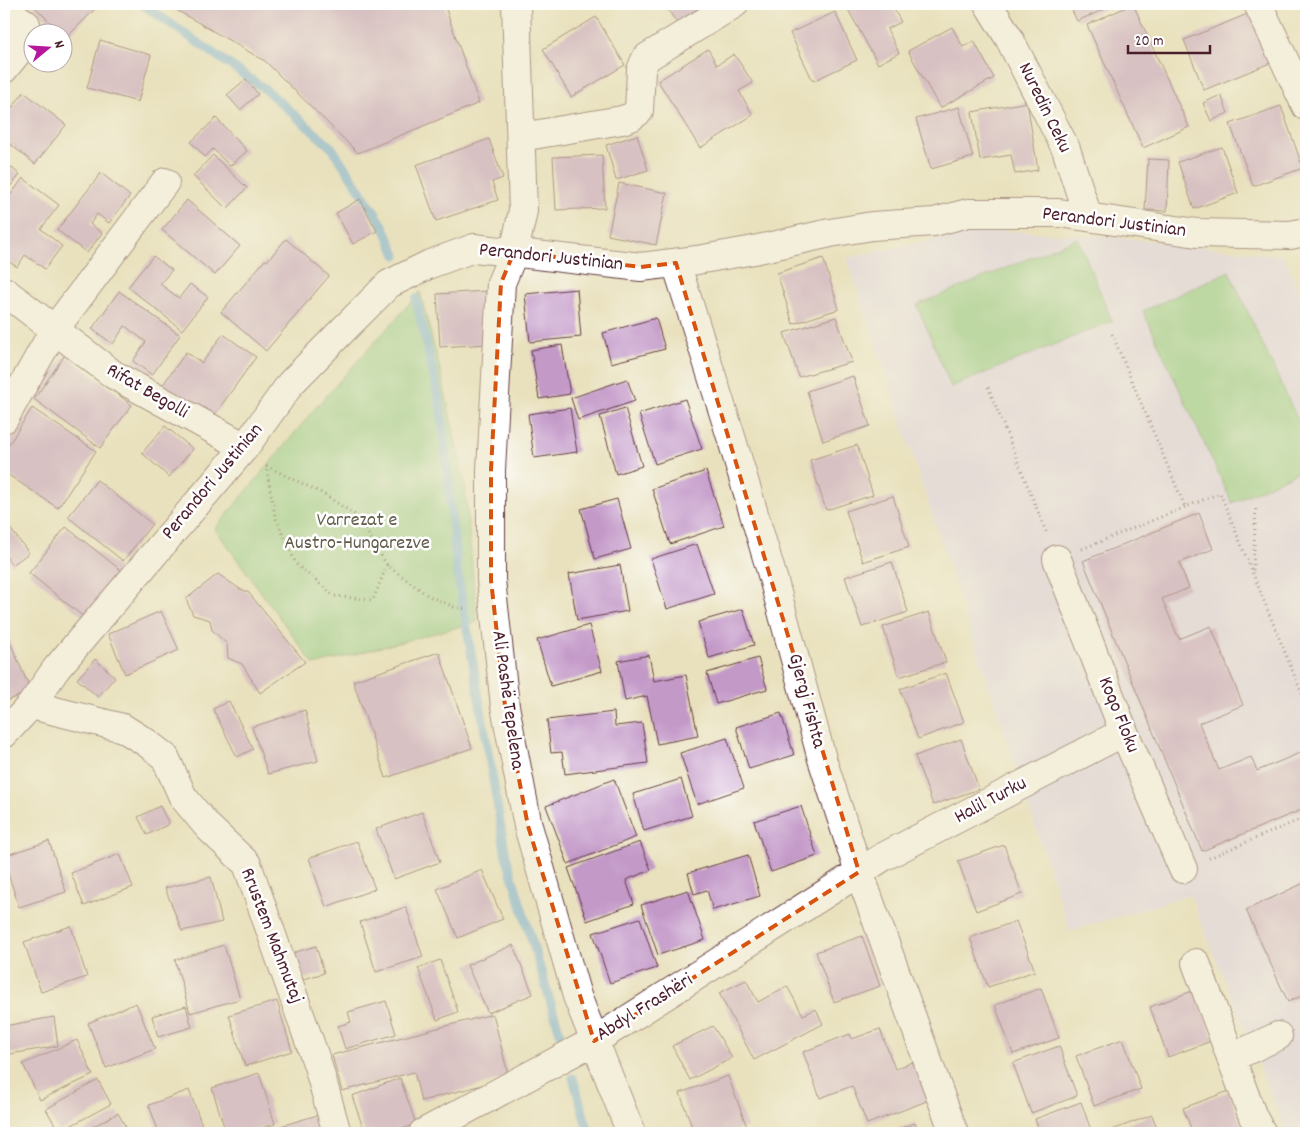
<svg xmlns="http://www.w3.org/2000/svg" width="1310" height="1137" viewBox="0 0 1310 1137" font-family="Dekko,sans-serif">
	<rect width="100%" height="100%" fill="#fff"/>
	<filter id="ink" filterUnits="userSpaceOnUse"><feTurbulence type="fractalNoise" baseFrequency=".02" numOctaves="2"/><feDisplacementMap in="SourceGraphic" scale="10" xChannelSelector="R" yChannelSelector="G"/><feConvolveMatrix kernelMatrix="1 2 1 2 8 2 1 2 1" color-interpolation-filters="sRGB"/></filter>
	<filter id="wash" filterUnits="userSpaceOnUse"><feTurbulence type="fractalNoise" baseFrequency=".0096" numOctaves="4" result="noise"/><feDisplacementMap in="SourceGraphic" scale="20" xChannelSelector="R" yChannelSelector="G"/><feGaussianBlur stdDeviation="1.12" result="paint"/><feColorMatrix in="noise" values="0 0 0 0 0 0 0 0 0 0 0 0 0 0 0 0 0 1.4 0 .05"/><feComposite in="paint" operator="in"/></filter>
	<g filter="url(#wash)">
		<rect width="100%" height="100%" fill="#e9e1be"/>
		<path fill="#e0d4f4" d="M981,229L1123,238L1284,256L1306,307V1132L1305,1133H1286L1190,895L1070,931L847,258Z"/>
		<path fill="#8bcc84" stroke="#6a7658" d="M1078,238L1112,321L951,387L917,305Z
			M1229,271L1306,438V468L1232,503L1143,311Z
			M420,292L441,373L465,487L477,622L314,665L215,529L317,406Z"/>
		<g fill="none" stroke-linecap="round" stroke-linejoin="round">
			<path stroke="#67a8da" stroke-width="9" d="M142,4L265,89L332,148L383,225L396,255
				M416,299L441,408L457,570L506,856L560,1033
				M573,1078L589,1133"/>
		</g>
		<g id="blocks">
			<path fill="#c399c8" d="M32,4H100L66,38L62,32H60Z
				M166,4H444L479,103L358,153L265,61Z
				M664,4H704L677,23Z
				M845,4H891L901,22L887,29L899,53L878,64Z
				M1069,4H1117L1077,21Z
				M1133,4L1189,127L1143,148L1087,25Z
				M1255,11L1275,61L1204,90L1184,40Z
				M835,12L857,60L813,81L790,33Z
				M596,17L625,65L571,97L543,49Z
				M952,27L963,47L974,41L994,78L940,108L908,51Z
				M100,40L151,55L138,102L87,88Z
				M708,49L717,65L734,54L753,83L739,91L753,115L700,148L658,81Z
				M246,79L258,94L240,110L227,95Z
				M24,92L66,125L35,164L4,139V118Z
				M1221,95L1228,113L1211,121L1203,103Z
				M1027,102L1038,170L1015,174L1011,155L980,160L972,112Z
				M1281,106L1303,168L1253,186L1230,124Z
				M959,107L973,157L931,169L916,119Z
				M216,118L247,151L230,166L213,149L205,157L191,142Z
				M637,135L648,170L616,180L606,145Z
				M489,139L503,178L492,182L498,200L436,221L416,165Z
				M1222,147L1238,193L1194,209L1178,162Z
				M213,155L247,188L227,209L193,176Z
				M602,155L605,208L556,210L553,157Z
				M1148,159L1169,160L1167,211L1145,210Z
				M4,161L20,175L4,194Z
				M101,173L130,196L109,223L97,214L90,224L102,233L87,253L57,230Z
				M23,178L59,205L41,229L62,246L45,269L25,255L17,267L4,258V204Z
				M619,183L667,193L656,245L608,235Z
				M360,199L377,231L353,244L336,213Z
				M187,200L240,246L215,275L162,230Z
				M286,239L329,276L266,351L221,312L265,260L267,261Z
				M153,256L172,270L160,284L179,298L190,284L208,297L182,330L128,287Z
				M823,258L839,309L793,324L777,273Z
				M577,289L581,337L530,342L525,294Z
				M119,291L180,335L152,375L133,361L146,342L125,326L113,344L92,329Z
				M486,291L489,344L440,347L437,294Z
				M836,317L852,362L799,377L784,333Z
				M656,318L665,349L611,363L603,333Z
				M223,334L256,357L210,421L162,386L186,352L202,363Z
				M562,345L570,394L539,399L531,350Z
				M65,355L132,405L100,448L34,399Z
				M853,376L870,426L823,441L807,391Z
				M627,379L635,401L578,420L571,398Z
				M685,399L702,449L655,464L639,414Z
				M32,408L96,451L58,508L4,472V452Z
				M570,408L577,452L534,458L528,414Z
				M625,408L642,466L616,474L600,416Z
				M165,426L193,449L169,477L142,453Z
				M857,445L873,495L826,510L810,460Z
				M706,471L724,526L670,544L652,489Z
				M97,480L152,524L123,561L68,517Z
				M893,496L909,547L863,562L846,511Z
				M617,499L631,549L595,559L581,509Z
				M1199,513L1213,549L1179,563L1189,588L1162,599L1179,639L1211,626L1243,705L1199,723L1219,770L1251,757L1257,771L1302,752L1306,762V808L1202,851L1083,561Z
				M6,523L29,553L12,565L4,554V525Z
				M66,527L127,575L90,622L29,573Z
				M697,544L714,594L667,609L651,559Z
				M892,562L908,612L862,627L845,577Z
				M620,565L628,611L577,620L569,574Z
				M218,574L240,589L248,592L305,662L260,693L242,664L228,658L227,644L212,630L210,620L193,615L186,599Z
				M743,609L754,645L709,658L698,622Z
				M161,611L179,650L125,674L108,634Z
				M929,612L946,662L899,677L883,627Z
				M589,625L602,671L551,686L537,640Z
				M4,628L31,691L4,702Z
				M439,652L472,748L386,778L353,681Z
				M649,655L654,681L686,675L698,736L657,744L647,696L625,701L618,661Z
				M758,658L767,689L716,704L707,673Z
				M95,659L115,677L98,697L77,679Z
				M946,673L964,722L918,739L900,689Z
				M229,701L253,749L237,757L213,709Z
				M305,710L318,761L268,774L252,727Z
				M614,712L615,726L642,723L648,763L565,774L562,752L551,753L547,720Z
				M781,713L794,755L749,769L736,727Z
				M727,738L744,788L697,804L680,753Z
				M961,739L979,789L933,805L915,756Z
				M614,779L636,837L568,864L546,806Z
				M681,779L692,816L644,831L633,794Z
				M160,806L169,824L147,835L138,817Z
				M801,806L817,856L771,872L754,821Z
				M422,812L440,862L394,879L376,829Z
				M49,841L66,892L19,907L4,861V856Z
				M357,841L375,889L326,907L309,858Z
				M640,842L651,870L626,880L634,904L587,921L568,868Z
				M1004,845L1022,894L976,911L958,861Z
				M120,854L133,887L84,906L71,873Z
				M748,855L760,896L713,910L707,890L694,894L688,873Z
				M482,870L503,919L458,938L437,889Z
				M211,877L222,922L182,931L165,888Z
				M1306,882V994L1288,1002L1246,910Z
				M688,890L705,940L658,955L641,905Z
				M406,907L423,957L376,972L360,922Z
				M640,918L657,968L610,983L593,933Z
				M1016,921L1035,971L988,987L970,938Z
				M71,926L87,977L41,992L24,942Z
				M862,936L880,986L834,1002L816,952Z
				M224,945L240,999L190,1013L175,960Z
				M513,945L533,994L488,1013L467,965Z
				M316,946L324,973L297,981L289,954Z
				M440,960L458,1012L437,1020L418,968Z
				M746,980L758,1002L787,986L803,1015L816,1009L823,1024L754,1060L719,993Z
				M1041,988L1059,1038L1013,1054L995,1005Z
				M1195,990L1214,1040L1168,1057L1150,1007Z
				M277,1001L292,1051L245,1066L229,1015Z
				M386,1001L396,1034L345,1049L338,1026L351,1022L348,1012Z
				M136,1003L155,1049L106,1068L88,1023Z
				M186,1006L192,1027L158,1037L152,1016Z
				M493,1014L509,1078L421,1101L414,1072L342,1091L332,1055Z
				M54,1017L58,1046L4,1055V1026Z
				M713,1026L732,1058L690,1080L672,1046Z
				M880,1029L895,1069L918,1060L932,1099L867,1124L852,1086L820,1098L803,1052L850,1034L852,1039Z
				M1123,1039L1141,1089L1094,1106L1076,1056Z
				M77,1040L93,1075L40,1100L23,1064Z
				M1059,1046L1077,1096L1031,1113L1013,1063Z
				M259,1073L275,1124L245,1133H226L212,1088Z
				M728,1076L747,1127L730,1133H694L680,1093Z
				M400,1078L416,1124L390,1133H365L352,1096Z
				M98,1080L111,1104L59,1132L46,1109Z
				M189,1090L205,1133H159L149,1105Z
				M1229,1091L1244,1133H1193L1183,1108Z
				M1081,1102L1092,1133H1040L1035,1119Z
				M118,1113L129,1133H81Z
				M321,1114L327,1133H276L274,1128Z
				M1152,1115L1159,1133H1104Z
				M915,1123L919,1133H887Z"/>
		</g>
	</g>
	<g filter="url(#ink)">
		<use href="#blocks" fill-opacity="0" stroke="#623c41" stroke-width="1"/>
		<g fill="none" stroke-linecap="round" stroke-linejoin="round">
			<defs>
				<path id="minor" d="M516,4L523,211L514,252L501,283L491,470V580L505,706L528,826L577,996L631,1133
					M988,4L1009,38L1066,149L1088,217
					M1258,4L1306,106
					M4,9L26,24L17,53L4,69
					M521,137L622,120L631,117L639,111L641,70L646,58L734,4
					M676,263L732,440L773,578L822,759L859,872L954,1133
					M4,291L114,375L245,447
					M4,419L54,330L165,182
					M1057,559L1124,732L1183,869
					M31,705L123,728L147,743L165,757L183,797L208,827L247,864L318,1066L337,1133
					M4,734L31,705L56,669L245,447L291,383L343,330L389,284L430,264L474,248L641,267L697,260L754,250L830,233L872,226L934,222L968,213H1059L1197,233L1290,235L1306,232
					M1196,963L1253,1117L1262,1133
					M1231,1058L1278,1036
					M423,1133L594,1041L883,857L1124,732"/>
			</defs>
			<use href="#minor" stroke="#623c41" stroke-width="30"/>
			<path stroke="#623c41" stroke-width="3" stroke-dasharray="1 4" stroke-linecap="butt" d="M1112,334L1185,507
				M988,387L1047,534
				M1082,549L1220,493L1306,704
				M387,565L373,600L334,596L296,564L275,516L266,466L322,493L358,517L387,565L427,595L454,607L468,609
				M1253,570L1256,505
				M1209,858L1306,817"/>
			<use href="#minor" stroke="#fff" stroke-width="28"/>
		</g>
	</g>
	<path d="M0 0H1310V1137H0ZM514,252L641,267L676,263L859,872L594,1041L528,826L505,706L491,580V470L501,283Z" fill="#e9e1be" fill-opacity=".55" fill-rule="evenodd"/>
	<path fill="none" stroke="#d8530f" stroke-width="4" stroke-dasharray="10 6" stroke-linejoin="round" d="M514,252L641,267L676,263L859,872L594,1041L528,826L505,706L491,580V470L501,283Z"/>
	<g text-anchor="middle" dominant-baseline="central" stroke-width="5" stroke-linejoin="round" paint-order="stroke">
		<g font-size="20" fill="#4a1f2b" stroke="#fff">
			<text transform="translate(1044 108) rotate(64)">Nuredin Ceku</text>
			<text transform="translate(1114 223) rotate(7)">Perandori Justinian</text>
			<text transform="translate(551 258) rotate(6)">Perandori Justinian</text>
			<text transform="translate(147 392) rotate(30)">Rifat Begolli</text>
			<text transform="translate(213 482) rotate(-50)">Perandori Justinian</text>
			<text transform="translate(507 700) rotate(82)">Ali Pashë Tepelena</text>
			<text transform="translate(806 701) rotate(75)">Gjergj Fishta</text>
			<text transform="translate(1118 715) rotate(68)">Koqo Floku</text>
			<text transform="translate(991 801) rotate(-28)">Halil Turku</text>
			<text transform="translate(271 936) rotate(69)">Rrustem Mahmutaj</text>
			<text transform="translate(645 1008) rotate(-32)">Abdyl Frashëri</text>
		</g>
		<g font-size="20" fill="#615c4a" stroke="#fff">
			<text x="357" y="521">Varrezat e<tspan x="357" dy="23">Austro-Hungarezve</tspan></text>
		</g>
	</g>
	<rect width="1310" height="1137" fill="none" stroke="#fff" stroke-width="20"/>
	<g transform="translate(48 48) rotate(72)"><circle r="24" fill="#ffffff" stroke="#b7a5aa"/>
	<path d="M0-4L9 19L0 12L-9 19Z" fill="#b5179e"/>
	<text y="-8" font-size="14" font-weight="bold" text-anchor="middle" fill="#4a1f2b">N</text>
	</g>
	<path d="M1128 45v8h82v-8" fill="none" stroke="#4a1f2b" stroke-width="2.5"/>
	<text x="1135" y="45" font-size="15" fill="#4a1f2b" stroke="#ffffff" stroke-width="4" paint-order="stroke">20 m</text>
</svg>
